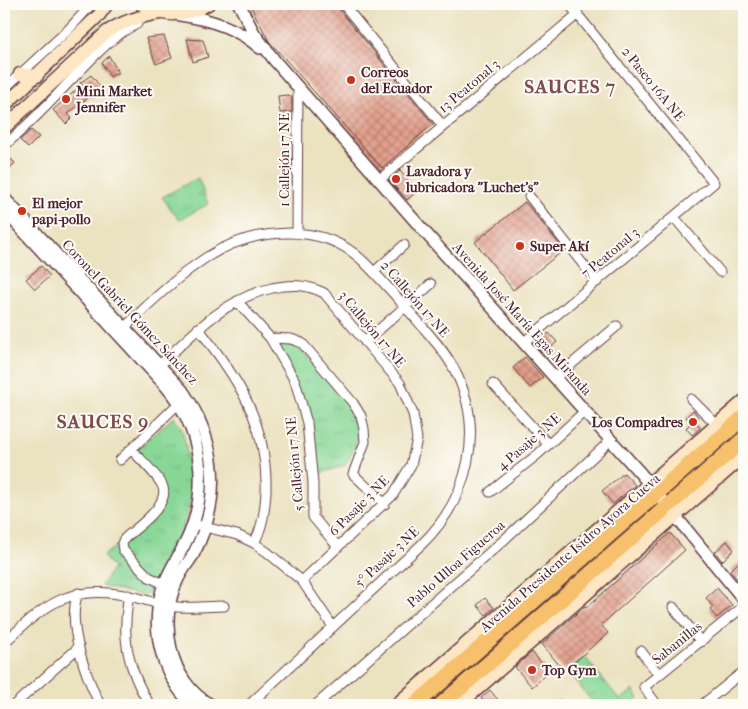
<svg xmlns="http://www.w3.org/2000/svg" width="748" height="709" viewBox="0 0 748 709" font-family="'IM FELL French Canon',serif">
	<defs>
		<pattern id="park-tufts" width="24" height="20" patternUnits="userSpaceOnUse" patternTransform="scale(1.25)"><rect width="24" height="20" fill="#88d796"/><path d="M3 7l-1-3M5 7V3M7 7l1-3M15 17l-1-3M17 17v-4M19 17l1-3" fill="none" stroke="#77b881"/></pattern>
		<pattern id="building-cross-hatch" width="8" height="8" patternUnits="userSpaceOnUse" patternTransform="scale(1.25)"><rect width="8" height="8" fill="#e29f8b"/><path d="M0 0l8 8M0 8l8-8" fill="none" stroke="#b98172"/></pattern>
	</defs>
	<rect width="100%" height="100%" fill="#fdfcf7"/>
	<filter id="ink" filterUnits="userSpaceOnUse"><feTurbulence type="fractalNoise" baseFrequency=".02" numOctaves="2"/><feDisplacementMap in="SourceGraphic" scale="10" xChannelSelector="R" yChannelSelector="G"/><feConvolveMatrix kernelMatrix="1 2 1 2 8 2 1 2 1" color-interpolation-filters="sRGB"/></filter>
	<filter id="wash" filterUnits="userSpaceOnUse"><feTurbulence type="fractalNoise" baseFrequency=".0096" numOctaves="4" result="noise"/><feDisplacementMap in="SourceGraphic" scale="20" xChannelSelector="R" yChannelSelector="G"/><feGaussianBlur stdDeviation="1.12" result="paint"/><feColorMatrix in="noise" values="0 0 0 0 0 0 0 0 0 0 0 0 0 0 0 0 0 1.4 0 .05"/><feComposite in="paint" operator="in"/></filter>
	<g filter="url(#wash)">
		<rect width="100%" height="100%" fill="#ebe2c0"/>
		<path fill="url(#park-tufts)" stroke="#697b60" d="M198,178L208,204L179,220L162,197Z
			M289,340L301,348L355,409C362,433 357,445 345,465L318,474L307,417L273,342Z
			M174,417L182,429L186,448L190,472V505L180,536L162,569L154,587L145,596L101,586L113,568L103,556L160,513L162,496L159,488L136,462L134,451Z
			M585,657L620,700L633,690L639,698L630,705H598L595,702L593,703L568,671Z"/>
		<g id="blocks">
			<path fill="url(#building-cross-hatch)" d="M252,4H337L338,8L433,124L382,168L269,41L252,9Z
				M164,36L172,58L156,64L146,38Z
				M187,39L203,40L208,57L193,62Z
				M109,56L118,72L110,77L102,63Z
				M91,75L103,90L91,98L90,96L68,114L72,118L66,124L53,110L82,85L80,83Z
				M288,95L292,98V112L280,113L278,96Z
				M31,130L39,137L28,148L20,140Z
				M4,152L15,163L4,174Z
				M400,171L417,191L407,200L389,180Z
				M525,202L564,250L513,290L475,242Z
				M41,266L50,276L35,289L26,279Z
				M549,333L557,342L544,353L536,344Z
				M525,357L543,377L530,388L513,368Z
				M693,410L699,418L695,422L700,428L692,435L686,428L691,423L686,417Z
				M624,473L635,485L613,504L602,491Z
				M670,533L685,550L601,625L608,633L564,671L542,644L585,606L586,608Z
				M727,541L734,550L722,561L715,552Z
				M744,558V572L737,579L730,570Z
				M717,588L732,605L717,618L710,610L713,607L706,598Z
				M485,598L494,608L486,615L477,605Z
				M532,652L549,672L532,687L515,667Z
				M490,690L502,705H487L481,698Z"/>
		</g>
	</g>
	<g filter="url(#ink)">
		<use href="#blocks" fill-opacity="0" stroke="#623c41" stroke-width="1"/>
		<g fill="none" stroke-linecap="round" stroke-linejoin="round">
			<defs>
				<path id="minor" d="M343,4L443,126
					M4,89L68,30L92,4
					M4,146C27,126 49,104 70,81C89,62 113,34 137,24
					M379,180L578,14
					M529,196L597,282
					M674,217L720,272
					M297,232L298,88
					M374,272L404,245
					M237,301L270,338L295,381L307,423L313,483V517L338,547
					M198,328C238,378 268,424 266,491C265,509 263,527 254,543
					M120,332C146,306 176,277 207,257C253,228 321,221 363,261C384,282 403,304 422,326C434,340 446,353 454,369C486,429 469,498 422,544L249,705
					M270,338L291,339L302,343L353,403L361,416L364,429L365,442L353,474L385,504
					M365,342L431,284
					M523,343L714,183L569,4
					M160,365C193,333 225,299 272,288C291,284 306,284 324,293L400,383L413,414L417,439L411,465L393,495L302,581
					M555,378L617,326
					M493,384L548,444
					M691,399L717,425
					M131,449C141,460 155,472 162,485C172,504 137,527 124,539L122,544L123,550L149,577L164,584
					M120,460L179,403
					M490,492L537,455L585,411
					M193,524L237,535L254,543L267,552L302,581L333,627
					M78,593C66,625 86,676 100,705
					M128,595C128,605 126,614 126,623C124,652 135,682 150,705
					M673,607L701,642
					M4,643C45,605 69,583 129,596C145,599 161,606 177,607C193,608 208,606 224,606
					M641,651L659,675
					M14,705L79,647
					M316,705L505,539L611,440
					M559,705H560
					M657,705L644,687L744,606
					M702,705L744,671"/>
				<path id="tertiary" d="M239,4L254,33L275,61L423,230L641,474L744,600
					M180,15C210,19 238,28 260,48
					M4,198L182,390C207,425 218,466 210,508C207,524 201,540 193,555C188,563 181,571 177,581C158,621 169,683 211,705
					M4,210L165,385C201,427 210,484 189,535C181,554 168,570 162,590C150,630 162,677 193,705"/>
				<path id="secondary" d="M141,4C164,18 185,17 208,4
					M20,74L37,76
					M4,106L99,15L107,4
					M4,128L107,32C123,21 141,16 160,13
					M396,705L744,401
					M459,705L744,456"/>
				<path id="primary" d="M415,705L744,417
					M441,705L744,439"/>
			</defs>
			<use href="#minor" stroke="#623c41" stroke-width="11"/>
			<use href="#tertiary" stroke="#623c41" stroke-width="14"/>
			<use href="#secondary" stroke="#623c41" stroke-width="15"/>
			<use href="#primary" stroke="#623c41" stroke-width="18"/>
			<use href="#minor" stroke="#fff" stroke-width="9"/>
			<use href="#tertiary" stroke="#fff" stroke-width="11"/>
			<use href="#secondary" stroke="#fce6c4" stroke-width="12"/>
			<use href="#primary" stroke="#f7c06c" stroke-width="15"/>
		</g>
	</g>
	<g fill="#c8321e" stroke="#fdfcf7" stroke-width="2">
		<circle cx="351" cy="80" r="5"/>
		<circle cx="66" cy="99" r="5"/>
		<circle cx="396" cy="179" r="5"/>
		<circle cx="22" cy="211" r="5"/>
		<circle cx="520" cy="246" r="5"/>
		<circle cx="693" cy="422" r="5"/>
		<circle cx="532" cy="670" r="5"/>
	</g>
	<g text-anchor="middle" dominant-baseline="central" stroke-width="4" stroke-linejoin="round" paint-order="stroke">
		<g font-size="14" font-weight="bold" fill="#4a1f2b" stroke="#fdfcf7" text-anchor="start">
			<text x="361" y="72">Correos<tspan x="361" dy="16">del Ecuador</tspan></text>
			<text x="76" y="91">Mini Market<tspan x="76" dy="16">Jennifer</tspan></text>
			<text x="406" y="171">Lavadora y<tspan x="406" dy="16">lubricadora "Luchet's"</tspan></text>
			<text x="32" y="203">El mejor<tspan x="32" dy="16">papi-pollo</tspan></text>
			<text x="530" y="246">Super Akí</text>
			<text x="683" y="422" text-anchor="end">Los Compadres</text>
			<text x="542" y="670">Top Gym</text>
		</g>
		<g font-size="14" fill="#4a1f2b" stroke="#fdfcf7">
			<text transform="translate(653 84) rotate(51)">2 Paseo 16A NE</text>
			<text transform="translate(469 86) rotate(-40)">13 Peatonal 3</text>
			<text transform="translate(284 160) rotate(-90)">1 Callejón 17 NE</text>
			<text transform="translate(610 253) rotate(-40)">7 Peatonal 3</text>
			<text transform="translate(415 299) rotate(49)">2 Callejón 17 NE</text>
			<text transform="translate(130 312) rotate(47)">Coronel Gabriel Gómez Sánchez</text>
			<text transform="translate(522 319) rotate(48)">Avenida José María Egas Miranda</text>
			<text transform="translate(372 329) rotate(50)">3 Callejón 17 NE</text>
			<text transform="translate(529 442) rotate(-41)">4 Pasaje 3 NE</text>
			<text transform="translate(295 464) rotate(-95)">5 Callejón 17 NE</text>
			<text transform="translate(359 506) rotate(-45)">6 Pasaje 3 NE</text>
			<text transform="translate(570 553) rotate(-41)">Avenida Presidente Isidro Ayora Cueva</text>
			<text transform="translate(387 557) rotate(-43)">5° Pasaje 3 NE</text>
			<text transform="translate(456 564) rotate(-41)">Pablo Ulloa Figueroa</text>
			<text transform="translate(677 643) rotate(-39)">Sabanillas</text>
		</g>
		<g font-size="19" font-weight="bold" letter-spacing="1" fill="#7f4c4d" stroke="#fdfcf7">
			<text x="570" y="87">SAUCES 7</text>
			<text x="103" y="422">SAUCES 9</text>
		</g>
	</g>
	<rect width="748" height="709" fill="none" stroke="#fdfcf7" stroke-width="20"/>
</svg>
